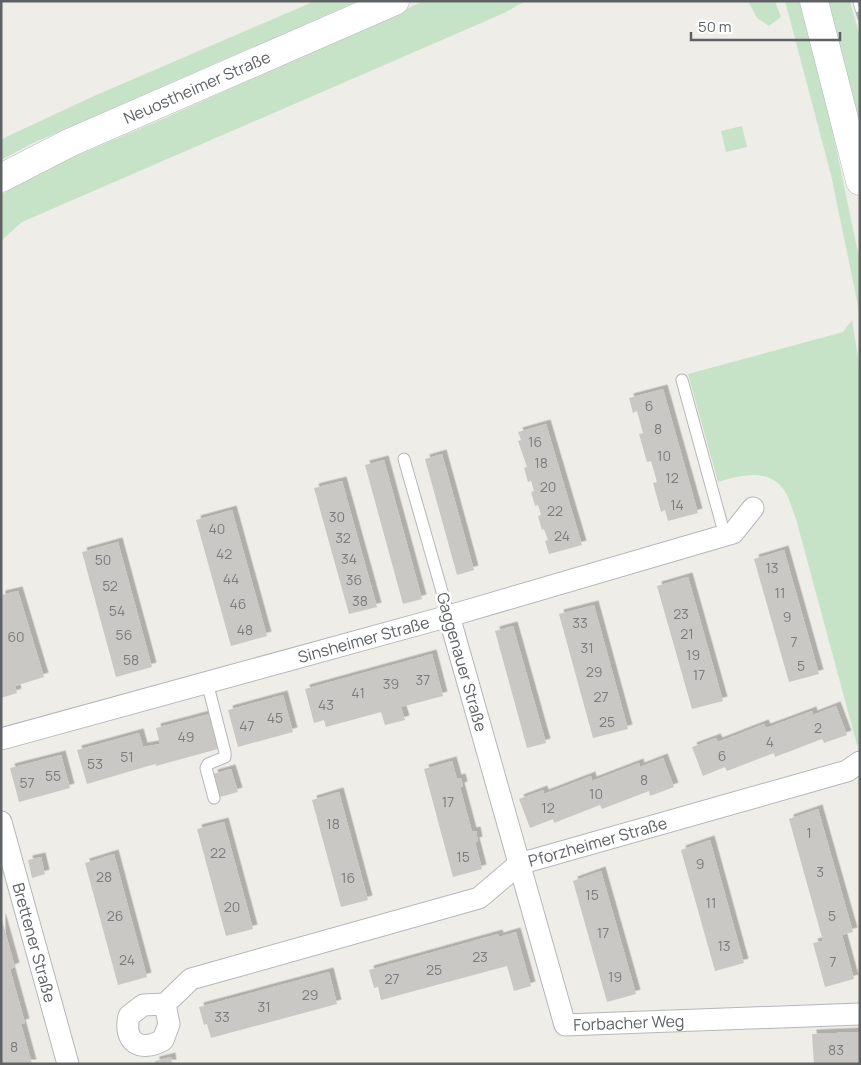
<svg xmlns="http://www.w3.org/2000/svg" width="861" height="1065" viewBox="0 0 861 1065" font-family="Manrope,sans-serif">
	<defs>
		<filter id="shadow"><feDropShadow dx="4.5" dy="-4.5" stdDeviation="0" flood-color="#0004"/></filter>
	</defs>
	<rect width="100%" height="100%" fill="#efede7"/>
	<path fill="#c7e3c7" d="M315,1H358L33,143L1,160V140L6,137L94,96Z
		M424,1H526L502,14L22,222L1,241V195L43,170L165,118Z
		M748,1H775L781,17L769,26L757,18Z
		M785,1H802L820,71L860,262V315L831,175Z
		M826,1H850L860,37V129Z
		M742,126L747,147L726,152L721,131Z
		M852,320L860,370V743L857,745L796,519C792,510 790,498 784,490C768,467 740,476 718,482L688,374L843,332Z"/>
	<path fill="#cac8c4" filter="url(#shadow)" d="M663,389L698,513L668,521L665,510L661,512L653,483L657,482L651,461L647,462L639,434L643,433L637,411L633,413L629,398Z
		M546,424L582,545L549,554L545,541L548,540L544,529L542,530L538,516L541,515L538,505L535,506L531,492L534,491L531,481L528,482L524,468L527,467L518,441L521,440L518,432Z
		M442,454L474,570L457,575L425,459Z
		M384,460L422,599L403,604L365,465Z
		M342,481L377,607L349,614L314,488Z
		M232,510L267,636L231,646L196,520Z
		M118,542L152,667L116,677L82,552Z
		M784,550L819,674L789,682L754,559Z
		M688,577L723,701L692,709L657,586Z
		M18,591L44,677L15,686L17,693L1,698V595Z
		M594,605L628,729L593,738L559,614Z
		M513,626L546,743L527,748L495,631Z
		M432,654L443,696L401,707L405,720L385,725L381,712L326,727L324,720L314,723L305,689Z
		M283,695L293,732L238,747L228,710Z
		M836,706L847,735L824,743L822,739L775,757L774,753L727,771L725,767L703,776L692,747L716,738L718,742L764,724L766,728L812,711L813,715Z
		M209,714L218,749L156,766V764L148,766L87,784L77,750L139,733L143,747L160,744L156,728Z
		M61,755L70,788L19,802L10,768Z
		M663,758L674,787L650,796L649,791L602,809L600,805L554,823L553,819L530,828L519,799L543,790L544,794L591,776L592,781L639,763L640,767Z
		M452,761L457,779L461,778L463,786L460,787L472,832L476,831L478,841L475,842L482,869L453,877L424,769Z
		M231,769L238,792L220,797L213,774Z
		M339,792L368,900L341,907L312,800Z
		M818,809L853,932L842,935L854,979L825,987L813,943L823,941L789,819Z
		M224,822L253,929L226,936L197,829Z
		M710,840L744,963L715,971L681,850Z
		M114,854L147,977L118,985L85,863Z
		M41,857L45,874L32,878L28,860Z
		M601,871L636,994L607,1002L573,881Z
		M1,917L15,967L10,969L25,1023L21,1024L32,1064H1Z
		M516,932L531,986L514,991L507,966L381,1000L378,987L374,988L369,970L498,934L499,937Z
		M329,972L337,1004L211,1038L207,1024L204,1025L199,1007Z
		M860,1032V1064H814L812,1034Z
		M171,1057L172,1064H155V1061Z"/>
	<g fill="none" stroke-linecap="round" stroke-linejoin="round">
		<defs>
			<path id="service" d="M682,380L725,536
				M404,459L449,616
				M207,682L225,752V757L208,764L206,768L214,798"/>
			<g id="minor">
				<path id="s1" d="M449,616L565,1025L860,1014"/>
				<path id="s2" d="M1,739L449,616L733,533L753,508"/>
				<path id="s3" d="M1,822L68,1064"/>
				<path id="s4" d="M165,1004L169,1024L163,1040C140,1053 123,1042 129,1016L143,1005L165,1004L191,979L479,898L519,864L847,771L860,762"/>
			</g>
			<g id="secondary">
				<path d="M814,1L860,181"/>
				<path id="s5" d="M1,178L69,143L395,1"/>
			</g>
		</defs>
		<use href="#service" stroke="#b4b7ba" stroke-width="13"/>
		<use href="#minor" stroke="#b4b7ba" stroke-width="23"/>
		<use href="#secondary" stroke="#b3b6ba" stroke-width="29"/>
		<use href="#service" stroke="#fff" stroke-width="11"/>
		<use href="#minor" stroke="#fff" stroke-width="21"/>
		<use href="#secondary" stroke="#fff" stroke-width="28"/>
		<defs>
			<path id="rail" d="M855,1L860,18"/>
		</defs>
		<use href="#rail" stroke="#b4b5b5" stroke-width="5.5"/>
		<use href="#rail" stroke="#fff" stroke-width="4" stroke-dasharray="11" stroke-linecap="butt"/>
	</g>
	<g text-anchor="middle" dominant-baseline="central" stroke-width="5" stroke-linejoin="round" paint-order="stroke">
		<g font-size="14" fill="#7a7c7d">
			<text x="649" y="405">6</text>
			<text x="658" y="428">8</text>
			<text x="535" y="441">16</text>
			<text x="664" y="455">10</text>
			<text x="541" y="462">18</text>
			<text x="672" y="477">12</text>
			<text x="548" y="486">20</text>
			<text x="677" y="504">14</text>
			<text x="555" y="510">22</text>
			<text x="337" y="516">30</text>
			<text x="217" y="528">40</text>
			<text x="562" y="535">24</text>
			<text x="343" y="537">32</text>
			<text x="224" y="553">42</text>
			<text x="349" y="558">34</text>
			<text x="103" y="559">50</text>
			<text x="772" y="567">13</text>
			<text x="231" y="578">44</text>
			<text x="354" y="579">36</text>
			<text x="110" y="585">52</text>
			<text x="780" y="592">11</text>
			<text x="360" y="600">38</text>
			<text x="238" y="603">46</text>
			<text x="117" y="610">54</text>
			<text x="681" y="613">23</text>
			<text x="787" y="616">9</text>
			<text x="580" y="622">33</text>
			<text x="245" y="629">48</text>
			<text x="687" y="633">21</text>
			<text x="124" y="634">56</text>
			<text x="16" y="636">60</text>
			<text x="794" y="641">7</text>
			<text x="587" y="647">31</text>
			<text x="693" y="654">19</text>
			<text x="131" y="659">58</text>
			<text x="801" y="665">5</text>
			<text x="594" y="671">29</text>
			<text x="699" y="674">17</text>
			<text x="423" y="679">37</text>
			<text x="391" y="683">39</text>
			<text x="358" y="692">41</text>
			<text x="601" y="696">27</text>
			<text x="326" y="704">43</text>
			<text x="275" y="717">45</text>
			<text x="607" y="721">25</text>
			<text x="247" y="725">47</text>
			<text x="818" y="727">2</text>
			<text x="186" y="736">49</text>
			<text x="770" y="741">4</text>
			<text x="722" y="755">6</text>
			<text x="127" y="756">51</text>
			<text x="95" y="763">53</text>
			<text x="53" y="775">55</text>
			<text x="644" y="779">8</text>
			<text x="27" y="782">57</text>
			<text x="596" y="793">10</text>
			<text x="448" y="801">17</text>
			<text x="548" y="807">12</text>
			<text x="333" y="823">18</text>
			<text x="809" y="832">1</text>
			<text x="218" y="852">22</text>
			<text x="463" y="856">15</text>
			<text x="700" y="863">9</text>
			<text x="820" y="871">3</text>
			<text x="104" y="876">28</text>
			<text x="348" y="877">16</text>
			<text x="592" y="894">15</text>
			<text x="711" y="902">11</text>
			<text x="232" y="906">20</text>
			<text x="115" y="915">26</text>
			<text x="832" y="915">5</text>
			<text x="603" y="932">17</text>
			<text x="724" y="945">13</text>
			<text x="480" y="956">23</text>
			<text x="127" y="959">24</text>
			<text x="833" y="961">7</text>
			<text x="434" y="969">25</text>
			<text x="615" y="976">19</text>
			<text x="392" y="978">27</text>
			<text x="310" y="994">29</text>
			<text x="264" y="1006">31</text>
			<text x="222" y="1016">33</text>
			<text x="14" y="1046">8</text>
			<text x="836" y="1049">83</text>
		</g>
		<g font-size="16" fill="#5f6265" stroke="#fff">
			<text stroke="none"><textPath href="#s5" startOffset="216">Neuostheimer Straße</textPath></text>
			<text stroke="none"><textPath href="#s2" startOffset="376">Sinsheimer Straße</textPath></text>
			<text transform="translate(462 662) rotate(74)">Gaggenauer Straße</text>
			<text stroke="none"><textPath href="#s4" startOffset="605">Pforzheimer Straße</textPath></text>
			<text stroke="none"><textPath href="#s3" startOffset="125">Brettener Straße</textPath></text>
			<text stroke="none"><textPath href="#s1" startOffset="489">Forbacher Weg</textPath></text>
		</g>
	</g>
	<rect width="861" height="1065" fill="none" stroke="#5f6265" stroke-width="5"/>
	<path d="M691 32v8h149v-8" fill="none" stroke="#5f6265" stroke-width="2.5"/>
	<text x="698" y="32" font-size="15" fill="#5f6265" stroke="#ffffff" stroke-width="4" paint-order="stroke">50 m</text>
</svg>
